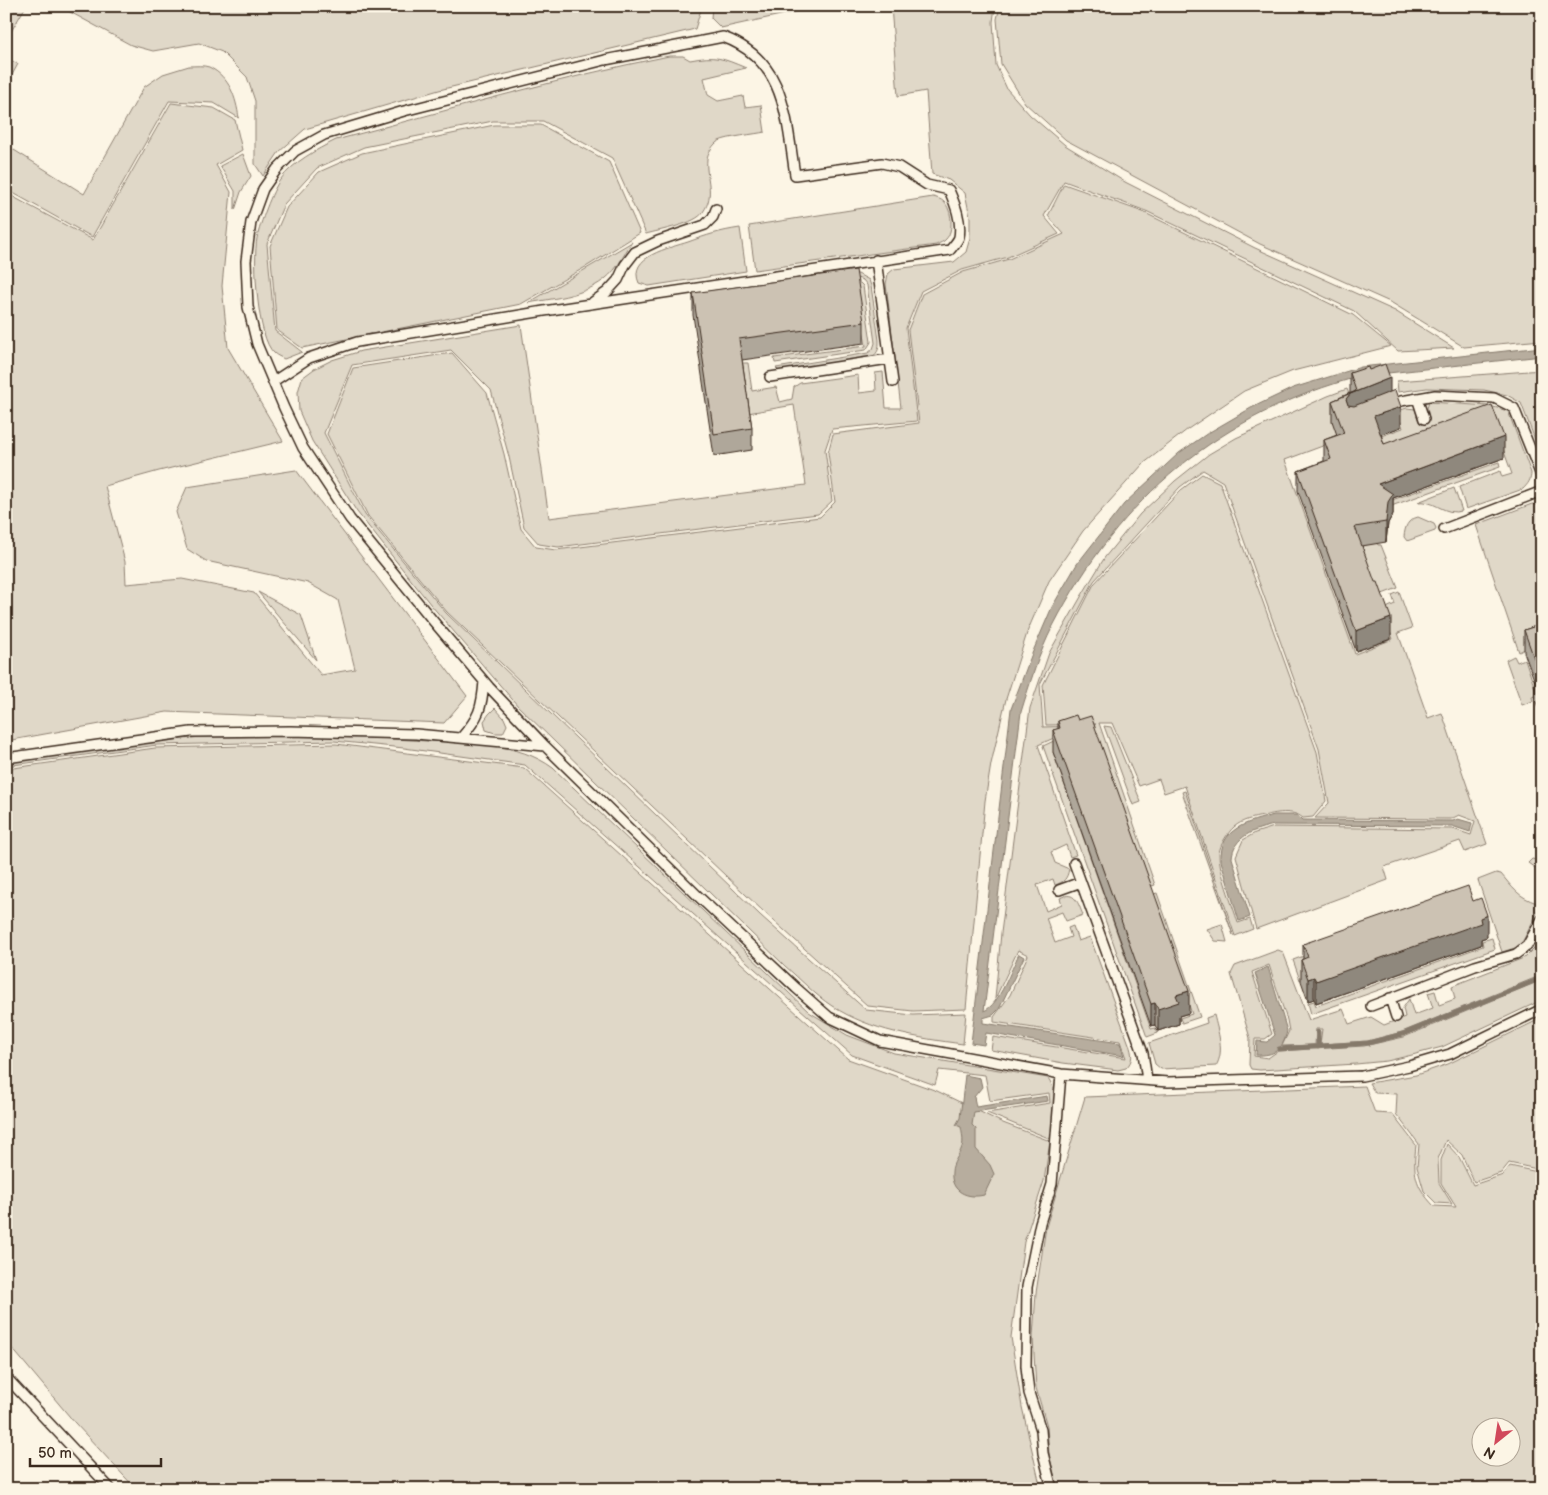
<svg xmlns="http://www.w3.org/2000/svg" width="1548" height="1495" viewBox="0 0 1548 1495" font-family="'Balsamiq Sans',sans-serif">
	<rect width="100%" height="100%" fill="#fcf5e5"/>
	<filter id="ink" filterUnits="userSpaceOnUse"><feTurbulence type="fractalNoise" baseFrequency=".02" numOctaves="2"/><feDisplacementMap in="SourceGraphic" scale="10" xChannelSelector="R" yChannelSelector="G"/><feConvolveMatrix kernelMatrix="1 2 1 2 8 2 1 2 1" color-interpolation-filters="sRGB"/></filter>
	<g filter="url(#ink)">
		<path fill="#e0d8c8" stroke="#8e8173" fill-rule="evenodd" d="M6,6H26L6,40Z
			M59,6H702L695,29L439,90L305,129L279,152L263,176L255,164V101L247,77L222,52L199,43L153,51L131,45Z
			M712,6H822L721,28L711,18Z
			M891,6H995L993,22L996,65L1007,89L1030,115L1065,145L1125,182L1255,248L1395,311L1454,348L1398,351L1354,311L1146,211L1064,181L1044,216L1059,234L1008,257L962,270L921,291L906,328L917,421L832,429L825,450L832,501L818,514L558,547L539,544L524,527L509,457L491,390L451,350L352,365L324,433L365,515L446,613L760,915L866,1010L913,1015L966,1013L963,1044C917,1038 871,1031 832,1006C815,995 800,979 785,966L518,706L431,605L357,512L312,441L299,411L298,392L302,378L314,369L332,360L361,351L521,325L549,518L806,485L794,405L748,413L740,363H748L752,391L776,387L780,402L792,399L794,387L800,383L858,375L859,393L876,391L875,373L883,372L886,408H901L886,284L888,274L894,269L954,262L966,252L970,238V217L965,193L949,180L932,174L926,91L898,96Z
			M1000,6H1542V340L1464,347L1392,303L1260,244L1066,140L1025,103L1001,64L997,19Z
			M669,56H683L690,60C716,55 722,58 746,68L704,78L708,95L718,101L743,96L745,107L761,105L765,132C756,134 727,137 719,141C714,143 707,154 707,159C705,177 716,194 703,212C696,224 660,230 646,234L612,158L543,121H493L364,147L317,168L284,204L267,244L275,331L302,352L284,359C281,357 277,356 274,353C257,338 253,260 257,238C260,224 272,191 280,180C293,162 316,150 336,140C446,111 557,78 669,56Z
			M6,58L18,64L6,86Z
			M189,66C195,66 204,65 209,67C230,77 236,98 239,118L214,103L169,101L92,237L6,189V145L84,194L144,87L163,74Z
			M171,103L214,108L235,120L242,150L216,165L231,192L222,286L228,348L283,441L159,471L105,486L125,562L126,584L182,579L254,593L321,675L355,669L338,600L308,583L206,561L187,549L176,512L187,487L296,470L467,696L444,723L167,712L6,741V193L93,240Z
			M494,125H541L609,162L640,233L589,265L521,304L302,348L277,330L270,246L287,207L319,172L362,153Z
			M243,154L251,176L241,192L235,210V191L220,166Z
			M1064,184L1143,212L1353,315L1391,346L1293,371L1244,391L1188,429L1143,464L1083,531L1049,581L1028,630L1006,699L991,764L985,801L966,1009L913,1011L868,1006L763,911L447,612L368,516L327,434L353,368L452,353L487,393L504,454L521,529L536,547L556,550L820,517L835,502L828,453L833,434L919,423L908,330L922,294L963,272L1009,259L1064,234L1048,216Z
			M933,197C937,198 941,199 944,202C952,210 954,231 946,239C944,242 939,243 936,245L755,270L749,226Z
			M740,228L746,271L649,286L639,283C627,256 670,248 688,242C707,235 720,231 740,228Z
			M632,242C627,249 623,258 618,265C597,295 561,297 528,303Z
			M858,274L869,280L871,286L879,340C879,348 879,352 872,357L786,371H779L776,368L868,353L873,349L875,343L867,285L863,280L847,275Z
			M855,282L860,283L863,286L871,342L866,350L775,363L774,358L866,346Z
			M1542,370V458L1521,403L1507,395L1484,390L1427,388L1398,392L1397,381Z
			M1347,389L1352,402V435L1285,460L1355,654L1393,639L1382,610L1395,604L1392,595L1399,592L1412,628L1398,633L1428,718L1442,713L1487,844L1465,852L1460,841L1384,867L1388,880L1256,929L1236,856L1243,840L1255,833L1274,827L1453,829L1471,835L1475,821L1459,815L1451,819L1315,818L1329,803L1319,749L1223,482L1203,470L1180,487L1094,581L1040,684L1043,727L1081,726L1038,745L1076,855L1070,857L1066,845L1051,852L1055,863L1069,869C1067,879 1064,882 1055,885L1053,879L1037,885L1046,911L1062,904L1060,898C1075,890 1078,903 1083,915L1066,921L1062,912L1046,918L1055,943L1071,937L1068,928L1073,926L1078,941L1090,937L1129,1044C1132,1054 1134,1060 1126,1068L1118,1070L1063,1063L991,1050L993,1037L1126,1058L1120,1041L994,1022V1017L1010,995L1028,955L1018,950L995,999L1001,933L1030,708L1049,653L1082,595L1105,557L1140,514L1175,481L1209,454L1236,438L1328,396Z
			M1429,402L1490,406L1508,411L1531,473C1531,480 1528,484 1523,489L1466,509L1459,487L1500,471L1502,477L1512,474L1494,424L1386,462L1359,444L1403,428L1397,411L1407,408L1415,409L1419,422L1429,418L1427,408Z
			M1499,462L1500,467L1394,505L1390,510L1378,505Z
			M1202,474L1220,483L1317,752L1326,801L1313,817L1303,818C1292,809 1275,813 1263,816C1253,818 1242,820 1234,827C1228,832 1220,845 1219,853C1218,869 1233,906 1238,923L1250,919L1253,929L1235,936L1185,786L1164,793L1159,779L1139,786L1112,723H1099L1155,885L1148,887L1078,732L1096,724L1046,725L1043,685L1094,584L1181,490Z
			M1454,488L1462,511C1444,516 1436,500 1418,502Z
			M1532,504L1542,506V640L1519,652L1476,525Z
			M1345,513L1376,541L1378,545H1381L1398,588L1377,596Z
			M1418,517L1434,524L1436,528L1435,531L1407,541L1404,537C1405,527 1407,520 1418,517Z
			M258,592L301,615L316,660Z
			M1514,656L1517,662L1525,659L1537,695L1532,697L1533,701L1522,705L1506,660Z
			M495,708L504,718L507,725L503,733H495L486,730L484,721L489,714Z
			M1104,726L1111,727L1141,802L1133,805Z
			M331,736C363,737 395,739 427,741C469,743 518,742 553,768L809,1012L847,1035L894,1053L1048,1078C1060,1094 1053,1121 1051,1139L987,1113L1050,1103L1049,1093L990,1101L985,1075L939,1070L935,1085L852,1055L525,765L404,748L334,741L157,745L6,766V761L22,758L200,737Z
			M1058,739L1057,749L1053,752L1151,1029L1155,1028L1158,1033L1147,1037L1043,746Z
			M336,744L524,768L848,1059L937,1091L1003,1123L1050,1141L1044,1181L1024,1242L1011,1337L1022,1407L1041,1489H136L75,1423L6,1341V769L155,748Z
			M1185,791L1233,935L1182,792Z
			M1532,859L1542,861V873L1528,863Z
			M1496,873L1501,874C1513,888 1518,897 1537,903L1539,909L1523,941L1515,948L1502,952L1478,880Z
			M1157,893L1200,1017L1182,1023L1180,1018L1192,1014L1151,895Z
			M1222,924L1227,942L1215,941L1207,929Z
			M1542,934V975L1402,1032L1368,1041L1320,1044L1322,1029H1316L1315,1045L1282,1046L1289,1031L1287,1020L1269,965L1252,972L1272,1034L1265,1039H1255L1254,1056L1268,1058L1278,1051L1364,1046L1404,1037L1542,980V1000L1442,1047L1412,1055L1387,1061L1356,1064L1260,1070L1251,1069L1249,1065L1250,1038L1231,974L1235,966L1278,950L1283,952L1309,1020L1343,1009L1349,1024L1371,1017L1384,1025L1405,1017L1403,1008L1409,999L1414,1015L1433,1008L1428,993L1435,991L1439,1005L1455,999L1452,986L1526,957L1534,949Z
			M1359,936L1306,978L1300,980L1293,960Z
			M1492,938L1495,949L1311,1014L1308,1003L1314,1001L1316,1006L1483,946L1482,941Z
			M1214,1015C1218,1032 1225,1051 1216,1066L1161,1069L1155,1064L1149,1043L1207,1023L1206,1018Z
			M1542,1018V1170L1509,1163L1501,1173L1474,1182L1462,1155L1446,1140L1438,1159L1439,1183L1452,1204L1436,1203L1424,1191L1417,1167L1419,1144L1396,1114L1397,1094L1375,1093L1369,1083L1416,1075L1448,1064Z
			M1365,1086L1375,1113L1392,1114L1416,1145C1413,1172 1414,1185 1434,1206L1456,1207L1441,1183V1160L1447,1144L1459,1157L1473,1185L1503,1175L1510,1166L1542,1173V1489H1058L1049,1455L1047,1426L1036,1388L1033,1337L1036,1293L1046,1227L1085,1097ZM1480,1428H1510V1458H1480Z"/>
		<path fill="#b7ad9e" stroke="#85796b" d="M1542,347V356L1361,376C1221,413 1119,498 1053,626C1039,653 1030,683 1021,712L984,1011C1000,1004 1011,969 1019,954L1024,957L999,1009L993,1015L983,1018V1023L1120,1043L1124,1056L986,1033L984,1045L971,1043L1011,709L1031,656L1052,607L1077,564L1124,504L1179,453L1208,433L1251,408L1293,388L1361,367Z
			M1274,815H1297L1302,820L1453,821L1458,819L1472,823L1470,832L1452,826L1274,825C1256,829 1233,836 1232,858L1250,917L1239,921L1221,861C1219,828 1248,822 1274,815Z
			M1268,967L1287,1031C1283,1050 1274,1056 1256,1055L1257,1041L1267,1042L1275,1035L1255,973Z
			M965,1075L980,1078L982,1087L974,1097L976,1107L1047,1096L1048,1101L974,1112L972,1125L976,1129V1149L990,1165L994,1174L984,1195C968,1199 950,1192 952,1172C952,1163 959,1156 962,1147C964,1141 962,1133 961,1127L956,1125L960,1118Z"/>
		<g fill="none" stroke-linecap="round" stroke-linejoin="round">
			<path stroke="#85796b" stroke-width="5" d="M1318,1047V1032
				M1279,1049L1368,1043L1403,1034L1542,978"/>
			<defs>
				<path id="service" d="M876,260L893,382
					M593,302L607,292L618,280L625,265L635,252L658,241L705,225L713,217L716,209
					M770,377L889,359
					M274,381L309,358L357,342L544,311L950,250C953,246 958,241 959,237C962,221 955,204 949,190L927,185L899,167L882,163L795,175C786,118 786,60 723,37L605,60L404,111L324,135L295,151L277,169L263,189L251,222L246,261L248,307L257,344L284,408L303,448L350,519L434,622L489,687L545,746L699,897L796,988L829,1017L880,1041L1061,1074L1168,1082L1362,1076L1409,1066L1450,1054L1542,1009
					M1417,398L1424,419
					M1389,406L1401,401L1435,395L1494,398L1514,408L1542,478
					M1444,529L1542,491
					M461,738C479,717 482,709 484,681
					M6,758L191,732L290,731L416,734L545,746
					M1074,863L1143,1053L1147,1080
					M1059,890L1081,882
					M1390,998L1396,1017
					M1371,1006L1475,966L1516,954L1527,946L1542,919
					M6,1377L111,1489
					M1052,1489L1043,1453L1041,1430L1029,1393L1026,1366L1027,1287L1040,1223L1052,1184L1061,1074"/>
			</defs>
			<use href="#service" stroke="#3b2a1e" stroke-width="12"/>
			<use href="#service" stroke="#fcf5e5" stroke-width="9"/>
		</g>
		<path fill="#afa79a" stroke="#3b2a1e" d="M693,293L864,322V343L742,360L752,428V450L714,456L693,315Z
			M1369,370L1390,391L1401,427L1381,434L1384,444L1504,458L1393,498V514L1388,523L1386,542L1362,546L1391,639L1356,651L1298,491V471L1324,461V440L1337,435L1332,421V401L1350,393V373Z
			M1542,624L1541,716L1535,699V682L1524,652V630Z
			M1058,721L1189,1013L1179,1016V1024L1158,1031L1155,1025L1151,1026L1053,752V730L1058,729Z
			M1473,901L1487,937L1481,939V945L1316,1003L1314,999L1308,1001L1301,981V960L1303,959V944Z"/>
		<path fill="#8f887d" stroke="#3b2a1e" d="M1390,378V398L1350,414L1346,399L1350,394Z
			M1401,407V427L1374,437V416Z
			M1504,437V458L1393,498V514L1388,523L1386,542V522L1378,484Z
			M1391,618V639L1356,651V631Z
			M1542,693V715L1541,716V694Z
			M1487,915V937L1481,939V945L1316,1003V981Z
			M1314,977V999L1308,1001V979Z
			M1189,991V1013L1179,1016V1024L1158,1031V1009L1176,995Z
			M1155,1003V1025L1151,1026V1004Z"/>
		<path fill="#ccc2b3" stroke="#3b2a1e" d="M856,270L864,322L739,339L752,428L714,434L693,293Z
			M1385,364L1390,378L1350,394L1346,399L1348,405L1354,406L1395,390L1401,407L1374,416L1384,444L1492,405L1504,437L1378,484L1393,494L1388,502L1386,522L1355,527L1375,582H1378L1391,618L1356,631L1298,471L1331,459L1324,440L1344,433L1332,401L1356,391L1350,373L1368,367L1369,370Z
			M1542,624V693L1541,694L1535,677L1540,675L1524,630Z
			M1076,715L1078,720L1091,716L1189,991L1176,995L1179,1002L1158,1009L1155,1003L1151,1004L1053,730L1060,728L1058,721Z
			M1468,886L1473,901L1481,898L1487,915L1480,918L1481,923L1316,981L1314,977L1308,979L1301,960L1308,957L1303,944Z"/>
	</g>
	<rect width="1548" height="1495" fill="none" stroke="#fcf5e5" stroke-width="25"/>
	<rect x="12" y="12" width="1523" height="1470" fill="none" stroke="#3b2a1e" stroke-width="2" filter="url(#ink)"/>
	<g transform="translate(1496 1442) rotate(210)"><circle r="24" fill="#fcf5e5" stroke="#afa495"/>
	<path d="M0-4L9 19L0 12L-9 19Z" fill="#d1495b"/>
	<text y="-8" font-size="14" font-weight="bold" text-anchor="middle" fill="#3b2a1e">N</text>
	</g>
	<path d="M30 1458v8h131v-8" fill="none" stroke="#3b2a1e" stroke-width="2.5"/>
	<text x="38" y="1458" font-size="15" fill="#3b2a1e" stroke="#fcf5e5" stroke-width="4" paint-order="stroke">50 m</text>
</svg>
